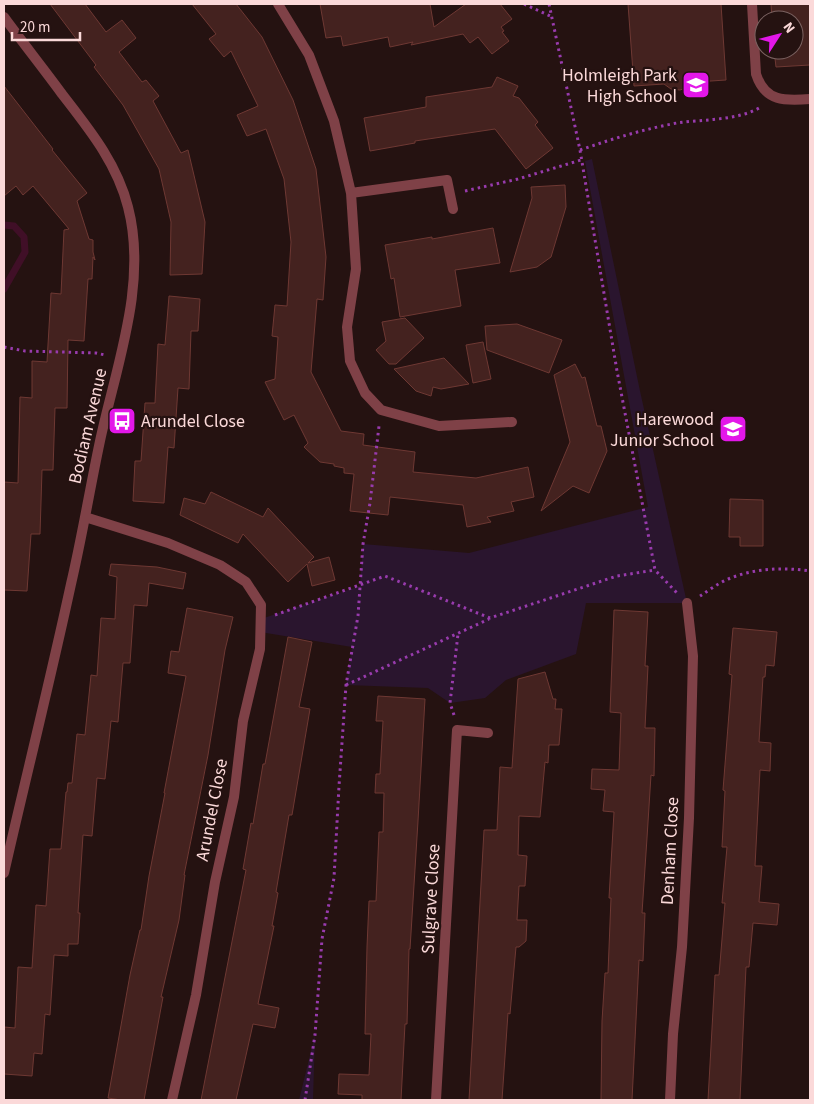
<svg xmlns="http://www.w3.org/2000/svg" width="814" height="1104" viewBox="0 0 814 1104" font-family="'Source Sans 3',sans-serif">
	<rect width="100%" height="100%" fill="#251211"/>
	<path fill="#2a152e" d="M592,159L640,391L687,603H586L576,654L506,680L485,698L450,703L428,688L346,685L352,647L260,632L261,619L360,586L363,544L469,553L648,507L585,161Z
		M315,1035L313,1100H299Z"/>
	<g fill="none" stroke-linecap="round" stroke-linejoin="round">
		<path stroke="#400f27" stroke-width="7" d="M4,225L14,226L24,237L25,252L4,289"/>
	</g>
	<path fill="#44221f" stroke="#6e3833" d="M50,4H85L106,32L122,20L136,38L119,52L142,82L146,80L159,96L153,101L181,153L188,150L205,222L202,274L170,275L171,222L159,169L123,105L94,67L96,65Z
		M192,4H236L262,37L293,100L316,169L326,257L323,300L317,299L311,372L341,431L364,434L363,445L415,452L413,472L476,478L528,467L534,497L511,502L514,511L487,517L491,522L467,527L463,505L390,497L388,515L350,511L354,474L344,473V468L334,466V464L320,462L304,447L308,443L294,415L284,420L265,382L275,379L278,337L272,336L275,305L287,306L291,242L284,179L266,129L247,136L237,115L258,106L231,51L224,57L209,39L216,34Z
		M320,4H430L434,27L466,4H500L512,19L501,27L504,31L502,32L509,41L492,54L478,37L470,43L463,34L411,45L413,42L390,47L388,37L343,46L341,36L326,38Z
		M628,4H721L726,80L696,82L689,87L680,90L671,89L664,84L634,86Z
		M771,4H810V65L776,67L774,50H794V20H772Z
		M497,77L518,86L513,96L519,98L538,122L535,125L553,148L526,169L495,129L415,141V143L370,151L364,118L426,107V97L492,87Z
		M4,86L53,149L52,150L87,193L77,201L89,239L93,240V252L95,260L93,257L92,279H88L84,341L68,340L67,408H55L53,470H42L40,534H31L27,591L4,590V482L18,483L20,397L32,398V361L47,362L51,293L61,294L64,230L69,229L33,186L23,195L16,186L4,196Z
		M565,185L566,207L551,257L537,267L510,272L532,198L531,187Z
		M493,228L500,263L455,270L461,306L400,317L394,278L391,279L385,245L432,237V239Z
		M169,296L200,299L198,331H191L189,389L178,388L174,448L168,447L164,503L133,501L135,461H141L145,403H155L158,344L165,345Z
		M405,318L424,338L396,364H389L376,350L386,341L382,322Z
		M517,324L562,340L549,373L487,350L485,326Z
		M483,342L491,379L473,383L466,345Z
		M444,358L469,384L441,389L433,387L431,396L416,391L394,369Z
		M575,364L582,378L585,377L597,426H601L607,451L589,493L573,486L541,511L570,442L554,375Z
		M211,492L263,517L268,508L314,557L308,563L329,557L335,580L312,586L307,564L288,582L243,534L238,543L180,515L184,498L205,504Z
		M730,499L763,500V546H740V537H729Z
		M111,564L157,567L186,573L183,589L149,583L147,606L134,605L130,663H123L118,722L111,721L105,779L97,778L92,836L83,835L78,913H80L78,944H68V956L54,955L50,1015L45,1014L42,1054L34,1053L32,1076L4,1074V1027L15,1028L18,967L32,968L36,905L46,906L50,849H61L66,792H67L68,783H72L77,734L85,735L91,675L97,676L101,618L115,619L117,577L109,575Z
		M187,608L233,617L225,650L208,755L184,875H185L179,920L161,997H163L144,1100H121L108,1098L130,975L140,930H141L149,876L165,793H164L186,676L168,673L171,651L179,652Z
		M614,610L648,612L645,666H648L645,728H655L654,776L651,775L647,838L642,913H645L643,961L639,960L632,1100H601L602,1021L605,973H608L611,898H609L614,812L603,811L605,790L591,789L592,769L619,770L621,713L610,712Z
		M733,628L777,632L774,666L766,665L765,677H763L759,742L771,743L770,771L760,770L755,866H762L759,902L779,904L777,925L753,923L749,967H746L740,1100H708L715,975H719L725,903H722L727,847H722L725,791L723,790L732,675L729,674Z
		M288,637L312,642L299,707L310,709L292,815H289L276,892L278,893L272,926H274L258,1004L279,1008L275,1028L253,1024L236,1100H201L246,870L243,869L251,823L253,824L263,764H265Z
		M545,672L553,699H556L555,709H562L559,745H549L548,763L545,762L540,817L519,816L518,855L527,856L525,886H519L517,920H527L526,941L519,947H516L510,1014L508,1013L502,1100H469L484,830H497L500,767L512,768L518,679Z
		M378,696L425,699L418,821L410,949H409L407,1024H405L401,1100H362V1095L338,1094L339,1074L369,1075L371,1034H365L367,947L369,901H376L379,832H383L384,793H375L376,774H380L383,721H376Z"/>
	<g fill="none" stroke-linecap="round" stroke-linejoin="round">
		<path stroke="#983bad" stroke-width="3" stroke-dasharray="2.5 4" stroke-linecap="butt" d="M524,4L550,16
			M549,4L580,150L617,371L655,570L677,593
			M580,150C612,139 644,129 677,123C704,119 737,121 761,107
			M465,191L518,179L581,160
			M4,347L25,351L96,353L105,355
			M700,596C708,591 717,584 726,580C753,568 782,567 810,571
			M275,615L385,576L490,618L617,576L655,570
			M346,685L489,619
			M454,715L450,703L458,634
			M305,1100L315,1035L322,939L334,878L339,786L346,685L358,616L363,544L370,503L379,426"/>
		<path stroke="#7f4147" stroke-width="10" d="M752,4L756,74C765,102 785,101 810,99"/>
		<path stroke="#7f4147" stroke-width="10" d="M278,4L309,55L334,121L351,193L356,269L347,327L350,361L365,393L381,410L439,426L512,422
			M4,17C23,43 43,68 62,94C89,129 117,163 128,207C148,284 116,366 100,441C90,488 82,537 71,584C50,681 26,777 4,873
			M351,193L447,180L453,209
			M85,517L168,543L220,565L246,582L261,605L260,649L243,721L234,797L215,882L196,995L172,1100
			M436,1100L457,730L488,733
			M670,1100L673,1034L682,947L689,818L693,656L687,603"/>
	</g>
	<defs>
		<symbol id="school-square" viewBox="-11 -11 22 22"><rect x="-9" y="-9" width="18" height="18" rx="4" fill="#e317e9" stroke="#251211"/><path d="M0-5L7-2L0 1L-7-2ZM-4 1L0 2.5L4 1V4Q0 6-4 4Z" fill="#fff"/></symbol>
		<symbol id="bus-square" viewBox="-11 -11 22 22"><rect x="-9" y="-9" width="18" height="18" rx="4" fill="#e317e9" stroke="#251211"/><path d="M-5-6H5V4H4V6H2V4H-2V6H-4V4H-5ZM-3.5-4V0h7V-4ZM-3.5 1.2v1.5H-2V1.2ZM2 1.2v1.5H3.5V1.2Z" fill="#fff"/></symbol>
	</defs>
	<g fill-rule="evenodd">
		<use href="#school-square" x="680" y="69" width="32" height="32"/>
		<use href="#bus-square" x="106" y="405" width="32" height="32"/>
		<use href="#school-square" x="717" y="413" width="32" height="32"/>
	</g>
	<g text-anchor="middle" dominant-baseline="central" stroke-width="4.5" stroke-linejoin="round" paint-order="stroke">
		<g font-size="18" fill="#fbd9d9" stroke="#251211" text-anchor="end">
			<text x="677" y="75">Holmleigh Park<tspan x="677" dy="21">High School</tspan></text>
			<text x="714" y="419">Harewood<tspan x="714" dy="21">Junior School</tspan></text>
			<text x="141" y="421" text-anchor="start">Arundel Close</text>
		</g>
		<g font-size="18" fill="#fbd9d9" stroke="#251211">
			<text transform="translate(88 426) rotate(-77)">Bodiam Avenue</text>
			<text transform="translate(212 810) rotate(-79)">Arundel Close</text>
			<text transform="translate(670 851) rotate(-87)">Denham Close</text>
			<text transform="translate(431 899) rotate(-87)">Sulgrave Close</text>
		</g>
	</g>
	<rect width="814" height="1104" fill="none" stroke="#fbd9d9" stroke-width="10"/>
	<g transform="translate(779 35) rotate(54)"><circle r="24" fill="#251211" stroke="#7b6261"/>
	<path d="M0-4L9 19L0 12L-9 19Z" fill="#e317e9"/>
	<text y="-8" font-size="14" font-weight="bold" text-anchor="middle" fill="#fbd9d9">N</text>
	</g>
	<path d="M12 32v8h68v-8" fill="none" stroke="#fbd9d9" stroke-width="2.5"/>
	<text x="20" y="32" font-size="15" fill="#fbd9d9" stroke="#251211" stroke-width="4" paint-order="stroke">20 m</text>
</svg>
